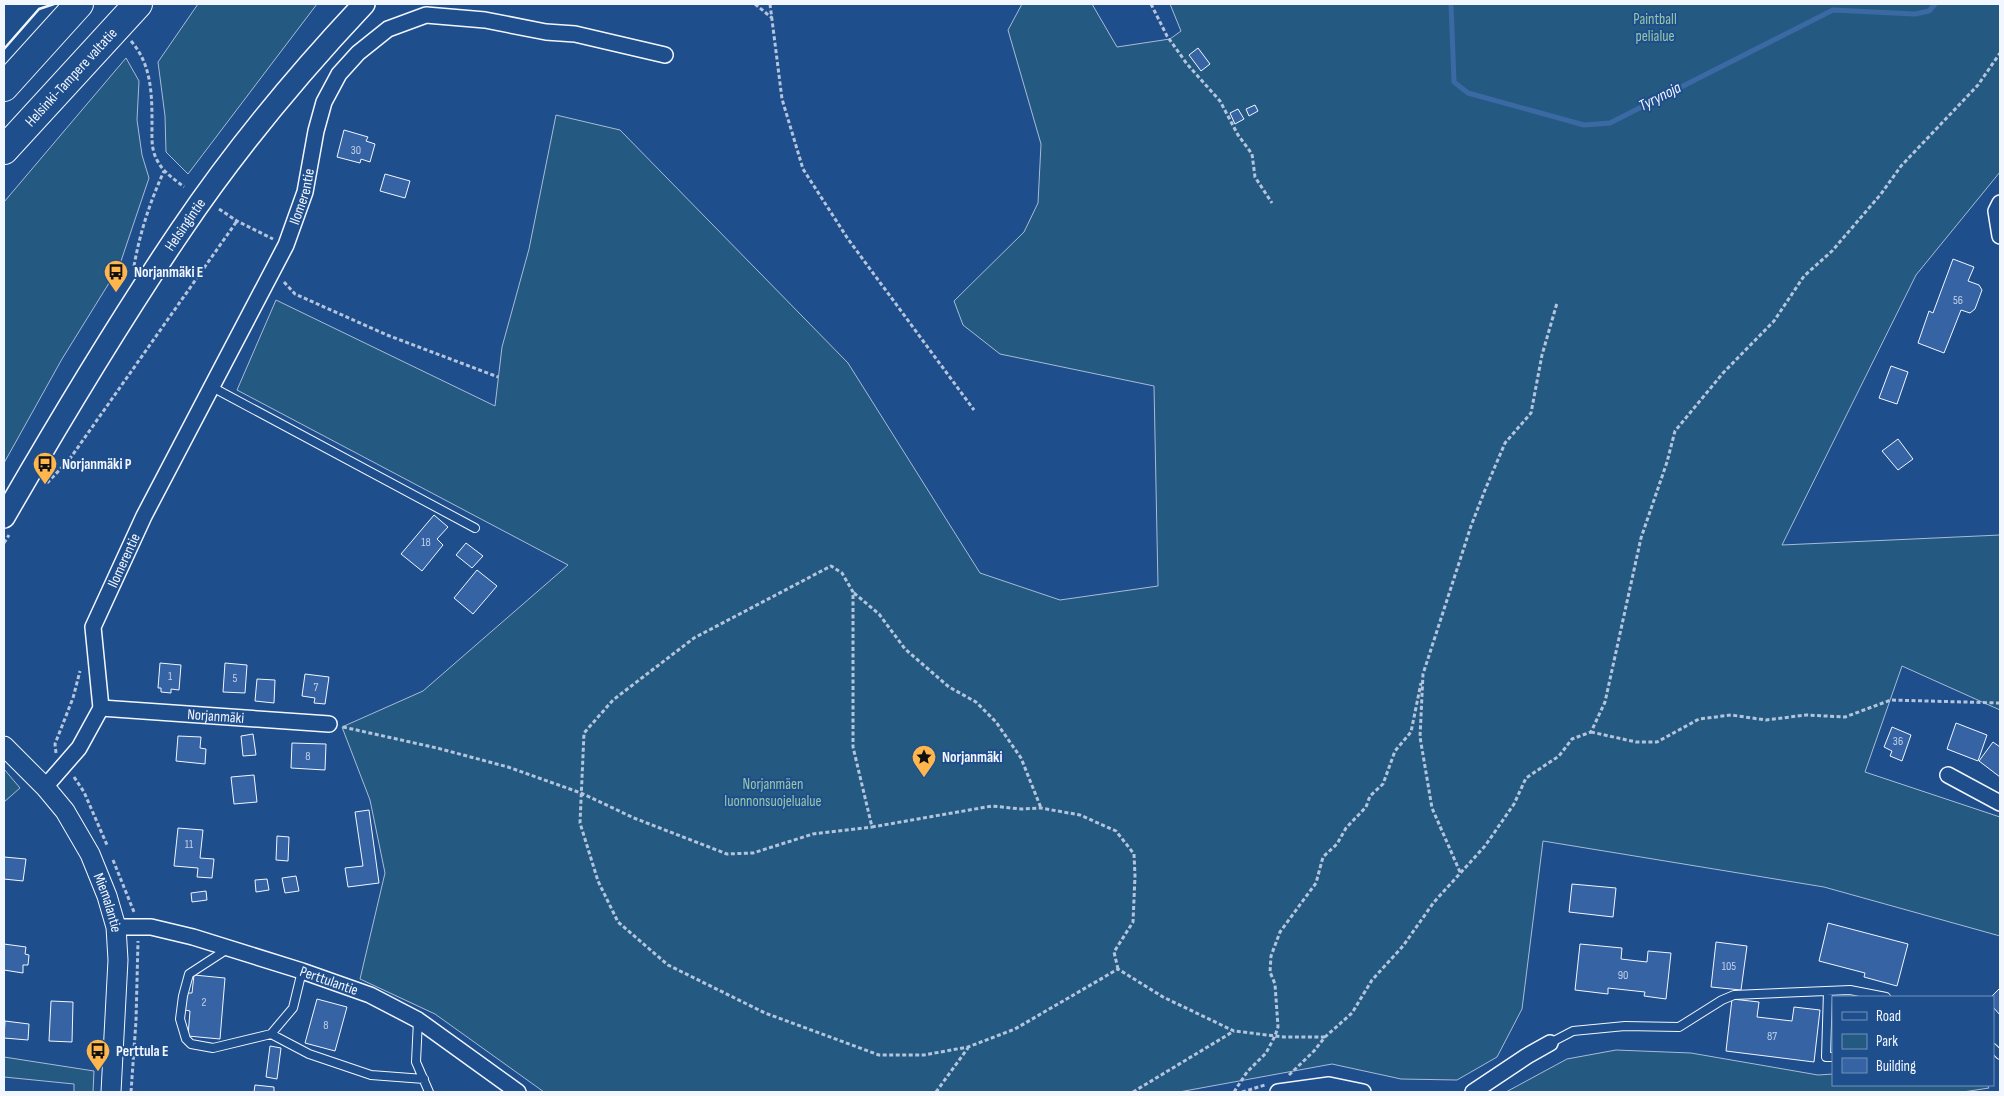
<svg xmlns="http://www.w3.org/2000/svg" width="2004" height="1096" viewBox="0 0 2004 1096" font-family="'Sofia Sans Condensed',sans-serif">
	<rect width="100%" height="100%" fill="#1f4e8c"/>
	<path fill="#245a82" stroke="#a8bbd7" d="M198,4H317L188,174L166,152L165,116L158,62Z
		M1022,4H1092L1117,47L1170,39L1181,31L1170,4H2000V172L1916,275L1782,545L2000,535V710L1902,666L1865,772L2000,817V936L1824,887L1543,841L1522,1009L1497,1057L1457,1080L1401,1079L1332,1064L1179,1092H544L435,1014L360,979L385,873L370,800L342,727L423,691L568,565L237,390L276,300L495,406L502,347L529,249L556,115L620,130L848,363L980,573L1060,600L1158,586L1154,386L1000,354L963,325L954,301L1024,232L1038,203L1041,144L1008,30Z
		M126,58L139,81L137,120L142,155L149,178L119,267L62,359L4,463V202Z
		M4,769L20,788L4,802Z
		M1616,1050L1691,1053L1818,1075L1833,1074V1085H1987L1989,1088L1963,1092H1506L1567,1059Z
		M4,1057L94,1071L93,1092H74V1084L4,1077Z"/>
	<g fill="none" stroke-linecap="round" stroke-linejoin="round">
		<path stroke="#3b69a3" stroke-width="5" d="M1451,4L1454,82L1468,93L1584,125L1610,123L1833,10L1915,14L1929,11L1935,4"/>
	</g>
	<path fill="#3563a3" stroke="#f2f6ff" d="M1198,48L1210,64L1201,71L1189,55Z
		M1255,105L1258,111L1249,116L1246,109Z
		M1238,109L1244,119L1235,124L1230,113Z
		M344,130L368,137L366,141L375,144L370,162L361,159L360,163L337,157Z
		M385,174L410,181L405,198L380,191Z
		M1953,259L1974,267L1968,281L1979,285L1982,290L1975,309L1970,313L1961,310L1944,353L1918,343L1929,311L1933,313Z
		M1891,366L1908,372L1897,404L1879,398Z
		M1898,439L1913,459L1898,470L1882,451Z
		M434,515L448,527L437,539L443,545L422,571L401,554Z
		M466,543L483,556L472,568L456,555Z
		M477,570L497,586L473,614L454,598Z
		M160,663L181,665L179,690L171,689V693L161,692V688H158Z
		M225,663L247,665L245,693L223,692Z
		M305,674L329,677L325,704L314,703L315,698L302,696Z
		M257,679L275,680L274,703L255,701Z
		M1956,723L1987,735L1978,761L1947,749Z
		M1892,727L1911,735L1902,761L1890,756L1892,751L1884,747Z
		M253,734L256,755L243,756L241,736Z
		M178,736L201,737L200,748L206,749L205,764L176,761Z
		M1993,742L2000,747V777L1979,761Z
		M292,743L326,744L325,770L291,768Z
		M254,775L257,802L234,804L231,777Z
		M369,810L379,883L348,887L345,868L363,866L355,812Z
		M178,828L203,830L200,858L214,859L212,878L197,877L198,868L174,866Z
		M277,836L289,837L288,861L276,860Z
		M4,857L26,859L23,881L4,879Z
		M296,876L299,891L285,893L282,878Z
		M267,879L269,890L256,892L255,880Z
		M1572,884L1616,888L1613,917L1569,912Z
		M206,891L207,900L192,902L191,893Z
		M1828,923L1908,944L1897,986L1864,977L1865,973L1819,961Z
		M1716,942L1747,946L1741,990L1711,987Z
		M4,944L26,947L25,954L29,955L28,965H23V973L4,970Z
		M1580,944L1622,948L1621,959L1647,962L1648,951L1671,953L1666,999L1644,996L1645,992L1608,988V994L1575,990Z
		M194,975L225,978L220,1039L188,1036L190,1011L185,1010L186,993H192Z
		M2000,988V1015L1993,1007V997H1991Z
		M317,999L347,1007L335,1051L305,1043Z
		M1732,999L1759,1002L1757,1017L1792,1021L1794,1007L1820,1010L1814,1062L1726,1051Z
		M51,1001L73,1002L72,1042L49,1041Z
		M5,1021L29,1024L28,1040L4,1038Z
		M270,1046L281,1048L277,1079L266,1077Z
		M255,1085L274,1087V1092H254Z"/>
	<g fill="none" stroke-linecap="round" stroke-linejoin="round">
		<defs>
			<path id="service" d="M212,387L475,528
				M229,948L189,974L183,996L180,1019L186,1039L191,1044L213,1048L271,1034L293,1008L302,971
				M1828,991L1826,1057H1833
				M418,1020L416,1062L429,1092
				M271,1034L309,1054L371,1075L424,1079
				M1550,1043L1573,1031L1625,1026L1679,1027L1722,1000L1734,995L1850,990L1886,997
				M1993,1048L2000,1055"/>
			<g id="minor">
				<path d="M2000,203L1996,211L2000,236"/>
				<path id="s1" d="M101,708L329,724"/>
				<path d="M1948,775L2000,803"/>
				<path id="s2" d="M45,787L79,748L101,708L93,627L144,516L286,245L305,192L316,131L324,102L339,74L358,53L388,29L426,15L485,20L546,32L575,34L665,55"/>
				<path id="s3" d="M116,927H151L193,937L302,971L370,995L418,1020L518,1092"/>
				<path d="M1278,1092L1329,1085L1363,1092"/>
				<path d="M1473,1092L1527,1056L1550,1043"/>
			</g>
			<g id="tertiary">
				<path id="s4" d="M4,746L45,787L65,811L90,854L107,896L116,927L118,960L111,1092"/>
			</g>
			<g id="secondary">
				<path id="s5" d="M4,517C60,420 118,323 181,230C235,150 298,74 364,4"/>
			</g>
			<g id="motorway">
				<path d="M4,87L79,4"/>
				<path id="s6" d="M4,150L138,4"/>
			</g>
		</defs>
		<use href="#service" stroke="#f2f6ff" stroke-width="10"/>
		<use href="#minor" stroke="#f2f6ff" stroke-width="18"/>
		<use href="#tertiary" stroke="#f2f6ff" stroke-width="21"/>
		<use href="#secondary" stroke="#f2f6ff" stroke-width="24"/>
		<use href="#motorway" stroke="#f2f6ff" stroke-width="30"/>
		<path stroke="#b3c4dc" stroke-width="3" stroke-dasharray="4 2.5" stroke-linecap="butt" d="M755,4L772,18
			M770,4L782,99L803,169L848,239L974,410
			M1151,4L1167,36L1187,64L1220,101L1238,135L1252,154L1255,177L1272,203
			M131,41C152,65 152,95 152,126C152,138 151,149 157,160C163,172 174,179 184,187
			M219,209L237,221L273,239
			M134,266C140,232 150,202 164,171
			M284,282L295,294L387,335L498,377
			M47,483L69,460L237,221
			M4,543L9,535
			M854,593L879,614L905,649L949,687L976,702L996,722L1021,758L1041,808
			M343,727L437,748L508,767L581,793L634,818L727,854L753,853L813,834L872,827
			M1591,732L1636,742H1657L1699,719L1731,715L1766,720L1806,715L1845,717L1891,700L2000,703
			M56,753L55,744L73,698L80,671
			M74,777L84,792L107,845
			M113,860L134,912
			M1460,872L1432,808L1420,737L1423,674L1471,526L1485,490L1505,443L1531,413L1542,355L1557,303
			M1118,969L1114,952L1133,922L1135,876L1134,854L1116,831L1080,815L1041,808L1021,809L992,806L872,827L853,747V592L842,573L831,566L694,638L613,700L584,733L580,823L598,881L618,922L668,965L765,1013L879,1055H924L968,1047L1015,1029L1118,969L1163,997L1234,1031L1284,1037H1325
			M1289,1075L1314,1051L1325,1037L1352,1013L1372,980L1403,946L1434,902L1485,846L1514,804L1526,778L1559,756L1572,739L1591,732L1605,702L1641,538L1667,462L1675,431L1723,373L1774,321L1804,276L1832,251L1881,194L1901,166L1978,85L2000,53
			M131,1092L136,1021L138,941
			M936,1092L968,1048
			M1133,1092L1234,1031
			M1234,1092L1247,1072L1266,1053L1275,1036L1278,1027L1275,984L1270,972L1271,956L1280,932L1316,883L1323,857L1337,844L1346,828L1366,807L1370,796L1383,784L1395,751L1411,732L1421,683
			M1242,1092L1265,1085"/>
		<use href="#service" stroke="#1f4e8c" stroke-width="8"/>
		<use href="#minor" stroke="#1f4e8c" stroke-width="15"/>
		<use href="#tertiary" stroke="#1f4e8c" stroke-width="19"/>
		<use href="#secondary" stroke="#1f4e8c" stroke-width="21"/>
		<use href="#motorway" stroke="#1f4e8c" stroke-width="28"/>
		<path stroke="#f2f6ff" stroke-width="2.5" d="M4,49L39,9L54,4"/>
	</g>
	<defs>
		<symbol id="bus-pin" viewBox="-11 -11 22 30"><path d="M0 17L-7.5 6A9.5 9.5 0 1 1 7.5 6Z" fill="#ffb74d" stroke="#1f4e8c"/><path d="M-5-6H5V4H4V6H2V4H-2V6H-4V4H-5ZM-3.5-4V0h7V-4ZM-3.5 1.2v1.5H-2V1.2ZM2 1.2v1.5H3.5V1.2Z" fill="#111"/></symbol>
		<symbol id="sight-pin" viewBox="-11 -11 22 30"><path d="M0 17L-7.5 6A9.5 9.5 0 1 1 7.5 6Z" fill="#ffb74d" stroke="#1f4e8c"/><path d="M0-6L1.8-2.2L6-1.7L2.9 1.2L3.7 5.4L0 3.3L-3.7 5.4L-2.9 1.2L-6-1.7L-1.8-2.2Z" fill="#111"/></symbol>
	</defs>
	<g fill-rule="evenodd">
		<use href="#bus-pin" x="102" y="258" width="28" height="38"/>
		<use href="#bus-pin" x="31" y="450" width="28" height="38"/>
		<use href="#sight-pin" x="910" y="743" width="28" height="38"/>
		<use href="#bus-pin" x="84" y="1037" width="28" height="38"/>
	</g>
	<g text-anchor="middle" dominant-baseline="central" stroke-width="4" stroke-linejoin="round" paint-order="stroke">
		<g font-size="12" fill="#c3d1e8">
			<text x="356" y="150">30</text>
			<text x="1958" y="300">56</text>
			<text x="426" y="542">18</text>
			<text x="170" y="676">1</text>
			<text x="235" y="678">5</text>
			<text x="316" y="687">7</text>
			<text x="1898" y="741">36</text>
			<text x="308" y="756">8</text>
			<text x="189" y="844">11</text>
			<text x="1729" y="966">105</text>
			<text x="1623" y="975">90</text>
			<text x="204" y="1002">2</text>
			<text x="326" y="1025">8</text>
			<text x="1772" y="1036">87</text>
		</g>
		<g font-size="15" fill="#97c8a6" stroke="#1f4e8c">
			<text x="1655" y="19">Paintball<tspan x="1655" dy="17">pelialue</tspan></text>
			<text x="773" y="784">Norjanmäen<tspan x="773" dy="17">luonnonsuojelualue</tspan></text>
		</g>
		<g font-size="15" fill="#f2f6ff" stroke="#1f4e8c">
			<text stroke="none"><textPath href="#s6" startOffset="99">Helsinki-Tampere valtatie</textPath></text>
			<text stroke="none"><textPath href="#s2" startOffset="658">Ilomerentie</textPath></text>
			<text stroke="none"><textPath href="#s5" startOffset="344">Helsingintie</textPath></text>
			<text stroke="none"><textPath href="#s2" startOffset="252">Ilomerentie</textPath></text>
			<text stroke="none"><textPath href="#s1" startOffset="115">Norjanmäki</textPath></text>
			<text stroke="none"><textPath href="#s4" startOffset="191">Miemalantie</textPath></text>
			<text stroke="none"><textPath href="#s3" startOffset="221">Perttulantie</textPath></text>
		</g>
		<g font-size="15" font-weight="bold" fill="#f2f6ff" stroke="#1f4e8c" text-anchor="start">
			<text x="134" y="272">Norjanmäki E</text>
			<text x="62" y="464">Norjanmäki P</text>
			<text x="942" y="757">Norjanmäki</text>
			<text x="116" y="1051">Perttula E</text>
		</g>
		<g font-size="16" font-style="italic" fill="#f2f6ff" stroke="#1f4e8c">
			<text transform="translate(1660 97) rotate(-27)">Tyrynoja</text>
		</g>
	</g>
	<rect width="2004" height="1096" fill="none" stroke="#f2f6ff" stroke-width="10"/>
	<rect x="1832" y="996" width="162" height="90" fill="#1f4e8c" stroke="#7391ba"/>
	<rect x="1842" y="1012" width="25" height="8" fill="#1f4e8c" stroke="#7391ba"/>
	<text x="1876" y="1021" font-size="15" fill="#f2f6ff">Road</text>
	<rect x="1842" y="1034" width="25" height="15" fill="#245a82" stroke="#7391ba"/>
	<text x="1876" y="1046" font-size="15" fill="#f2f6ff">Park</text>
	<rect x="1842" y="1058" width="25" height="15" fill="#3563a3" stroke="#7391ba"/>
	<text x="1876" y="1071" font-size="15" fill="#f2f6ff">Building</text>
</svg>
